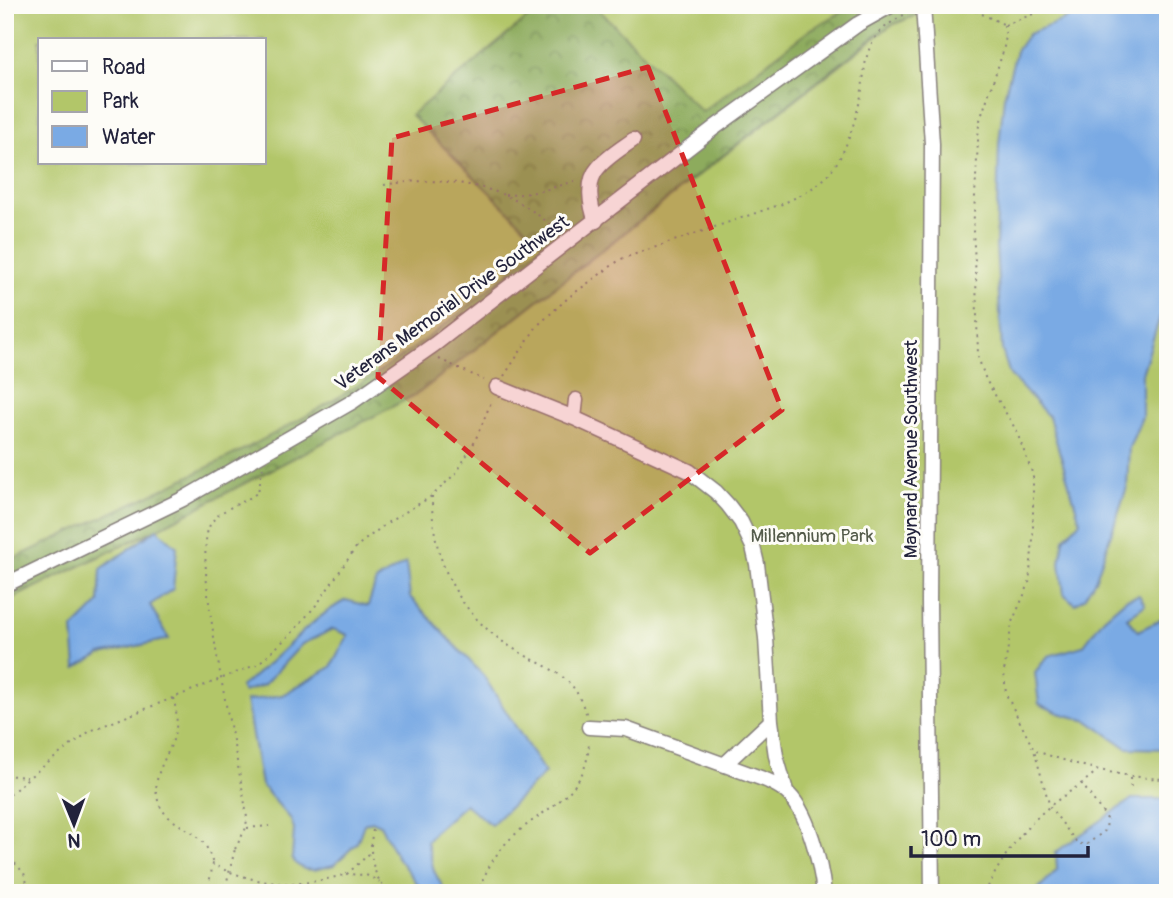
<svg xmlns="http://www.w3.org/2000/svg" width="1173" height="898" viewBox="0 0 1173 898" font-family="Pangolin,sans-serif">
	<defs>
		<pattern id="forest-crowns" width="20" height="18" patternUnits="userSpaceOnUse" patternTransform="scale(1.75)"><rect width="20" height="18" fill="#8dab5d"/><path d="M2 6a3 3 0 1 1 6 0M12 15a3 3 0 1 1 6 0" fill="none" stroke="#738b4e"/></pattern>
	</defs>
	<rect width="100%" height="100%" fill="#fdfcf7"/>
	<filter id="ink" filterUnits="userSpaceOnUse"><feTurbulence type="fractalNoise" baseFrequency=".0143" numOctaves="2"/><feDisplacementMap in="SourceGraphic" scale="14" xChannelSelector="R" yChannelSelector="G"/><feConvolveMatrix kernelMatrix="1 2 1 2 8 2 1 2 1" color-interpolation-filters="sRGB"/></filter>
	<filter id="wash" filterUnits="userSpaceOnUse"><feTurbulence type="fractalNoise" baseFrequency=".00686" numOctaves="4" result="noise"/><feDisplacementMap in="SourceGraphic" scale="28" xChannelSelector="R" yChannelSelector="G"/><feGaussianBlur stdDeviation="1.57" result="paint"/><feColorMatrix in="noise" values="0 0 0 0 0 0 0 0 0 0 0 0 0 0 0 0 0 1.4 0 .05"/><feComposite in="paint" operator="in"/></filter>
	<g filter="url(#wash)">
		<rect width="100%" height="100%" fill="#ecdfbc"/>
		<path fill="url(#forest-crowns)" stroke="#58664c" stroke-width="2" fill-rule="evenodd" d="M8,5H940L890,26L877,35L419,393L157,529L5,602V23ZM40,40H264V163H40Z"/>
		<path fill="#b2c669" stroke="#6a7452" stroke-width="2" fill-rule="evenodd" d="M8,5H543L411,115L542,244C487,291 435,336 374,375C259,450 129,503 5,563V23ZM40,40H264V163H40Z
			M594,5H855L811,29L702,112Z
			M940,5H1168V893H5V602L157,529L419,393L890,26Z"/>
		<path fill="#7aaae4" stroke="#4e6690" stroke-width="2" d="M1101,5H1168V317H1160L1142,374V417L1129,448L1127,487L1096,578L1084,598L1075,604L1064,594L1060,563L1064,539L1080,521L1049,417L1010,375L1002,350L996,245L999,144L1004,97L1016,51L1028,34Z
			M157,529L177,547L173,589L150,605L169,639L101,654L76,668L73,629L99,603L101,569Z
			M406,563L410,597L483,675L545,773L491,825L465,804L436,830L427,842L434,871L446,893H424L397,857L380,825L372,821L364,824L357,843L334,865L314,870L304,869L296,864L292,858L294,829L290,818L261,785L246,701L282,695L331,667L348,635L333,629L302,644L264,685L243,692L240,687C277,661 306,621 346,600L368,606L376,581Z
			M1139,595L1145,605L1127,618L1138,631L1168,616V749L1127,748L1088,721L1059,713L1039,704L1035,672L1048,656L1083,646L1104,618L1126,599Z
			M1132,799H1168V893H1034L1057,870L1056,852Z"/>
	</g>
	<g filter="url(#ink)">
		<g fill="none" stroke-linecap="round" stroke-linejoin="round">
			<defs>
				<path id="minor" d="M923,5L932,144L929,602L932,893
					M596,221C590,206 586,181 598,168C607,157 622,148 633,140
					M497,387L574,418L689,471L716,492L728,505L741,522L753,547L757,564L766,638L771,721
					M574,418L576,400
					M5,585L183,499L352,402L435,344L714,128L858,24L892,5
					M589,727L626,729L766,780C772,783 780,786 785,791C808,809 821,865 824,893
					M725,764L771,721L776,756L786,791"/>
			</defs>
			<use href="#minor" stroke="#87807c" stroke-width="17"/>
			<path stroke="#87807c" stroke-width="2" stroke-dasharray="2 5" stroke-linecap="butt" d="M963,5L1003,24
				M1004,25L1006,36L1003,52L979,123L973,232L976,276L978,357L986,380L1016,430L1033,475V539L1029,584L1012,622L1004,672L1006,694L1034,750L1050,807L1077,843L1086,845L1106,830L1107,819L1082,784
				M1005,25L1056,5
				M384,185C422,178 467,180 504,195C524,203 542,218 559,231
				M505,195C531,195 553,188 578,180
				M439,359L484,380
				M504,376L537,326L569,297L621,259L782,204C799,196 819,187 831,171C847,151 855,121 861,96C865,74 863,52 878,34C886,25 898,18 909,12
				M432,496C431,563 461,619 519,652C538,663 563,672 576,691C580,699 584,708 587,715
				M173,698C188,745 151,760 157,796C161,821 186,825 201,840C208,847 210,856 213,864
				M1036,751C1079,766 1122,778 1168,779
				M5,775L27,777
				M1130,778L1131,790
				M5,799L28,778L90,731L258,664L291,634L318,603L357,546L387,523L432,496L457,472L474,443L492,400
				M247,828L269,826
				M373,830C368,852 372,876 389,893
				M235,849L246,828L247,818C241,766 190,561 210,525C220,507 243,505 258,492L263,467
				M5,853L24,873L30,893
				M369,854L347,874L366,875L380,882
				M267,884V893
				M207,893L213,864C221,869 230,872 239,875C279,888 307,885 347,874
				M477,893C485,873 495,853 511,838C544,807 588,796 589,742
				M985,893C1000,860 1021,830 1050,806C1065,794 1083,784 1098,770"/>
			<use href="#minor" stroke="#fff" stroke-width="14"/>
			<path stroke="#87807c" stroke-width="2" stroke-dasharray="2 5" stroke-linecap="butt" d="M224,893L235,849"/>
		</g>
	</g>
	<path fill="#d62828" fill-opacity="0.2" stroke="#d62828" stroke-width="5" stroke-dasharray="14 9" stroke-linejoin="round" d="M648,67L782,410L590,553L378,377L392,138Z"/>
	<g text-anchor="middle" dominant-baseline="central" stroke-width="6" stroke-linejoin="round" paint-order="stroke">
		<g font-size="19" fill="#22223b" stroke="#fdfcf7">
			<text transform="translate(452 303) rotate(-36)">Veterans Memorial Drive Southwest</text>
			<text transform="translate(911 449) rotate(-90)">Maynard Avenue Southwest</text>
		</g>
		<g font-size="19" fill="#545b4b" stroke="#fdfcf7">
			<text x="812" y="536">Millennium Park</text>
		</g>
	</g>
	<rect width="1173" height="898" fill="none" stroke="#fdfcf7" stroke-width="28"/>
	<rect x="38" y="38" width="228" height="126" fill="#fdfcf7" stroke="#a5a5ac" stroke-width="2"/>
	<rect x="52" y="61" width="35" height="10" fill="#ffffff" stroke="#a5a5ac" stroke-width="2"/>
	<text x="102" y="74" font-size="21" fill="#22223b">Road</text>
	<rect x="52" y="91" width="35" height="21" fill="#b2c669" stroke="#a5a5ac" stroke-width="2"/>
	<text x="102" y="108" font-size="21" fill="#22223b">Park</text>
	<rect x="52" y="126" width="35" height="21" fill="#7aaae4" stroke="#a5a5ac" stroke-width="2"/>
	<text x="102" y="144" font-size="21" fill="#22223b">Water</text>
	<g transform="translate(74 824) rotate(179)" stroke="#fdfcf7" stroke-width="5" paint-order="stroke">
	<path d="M0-5L12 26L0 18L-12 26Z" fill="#22223b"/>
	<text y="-10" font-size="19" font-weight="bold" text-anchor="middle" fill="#22223b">N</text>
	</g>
	<path d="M911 846v10h177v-10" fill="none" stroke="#22223b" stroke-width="3.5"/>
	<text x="921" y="846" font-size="21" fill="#22223b" stroke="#fdfcf7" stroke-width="5" paint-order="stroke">100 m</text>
</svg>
